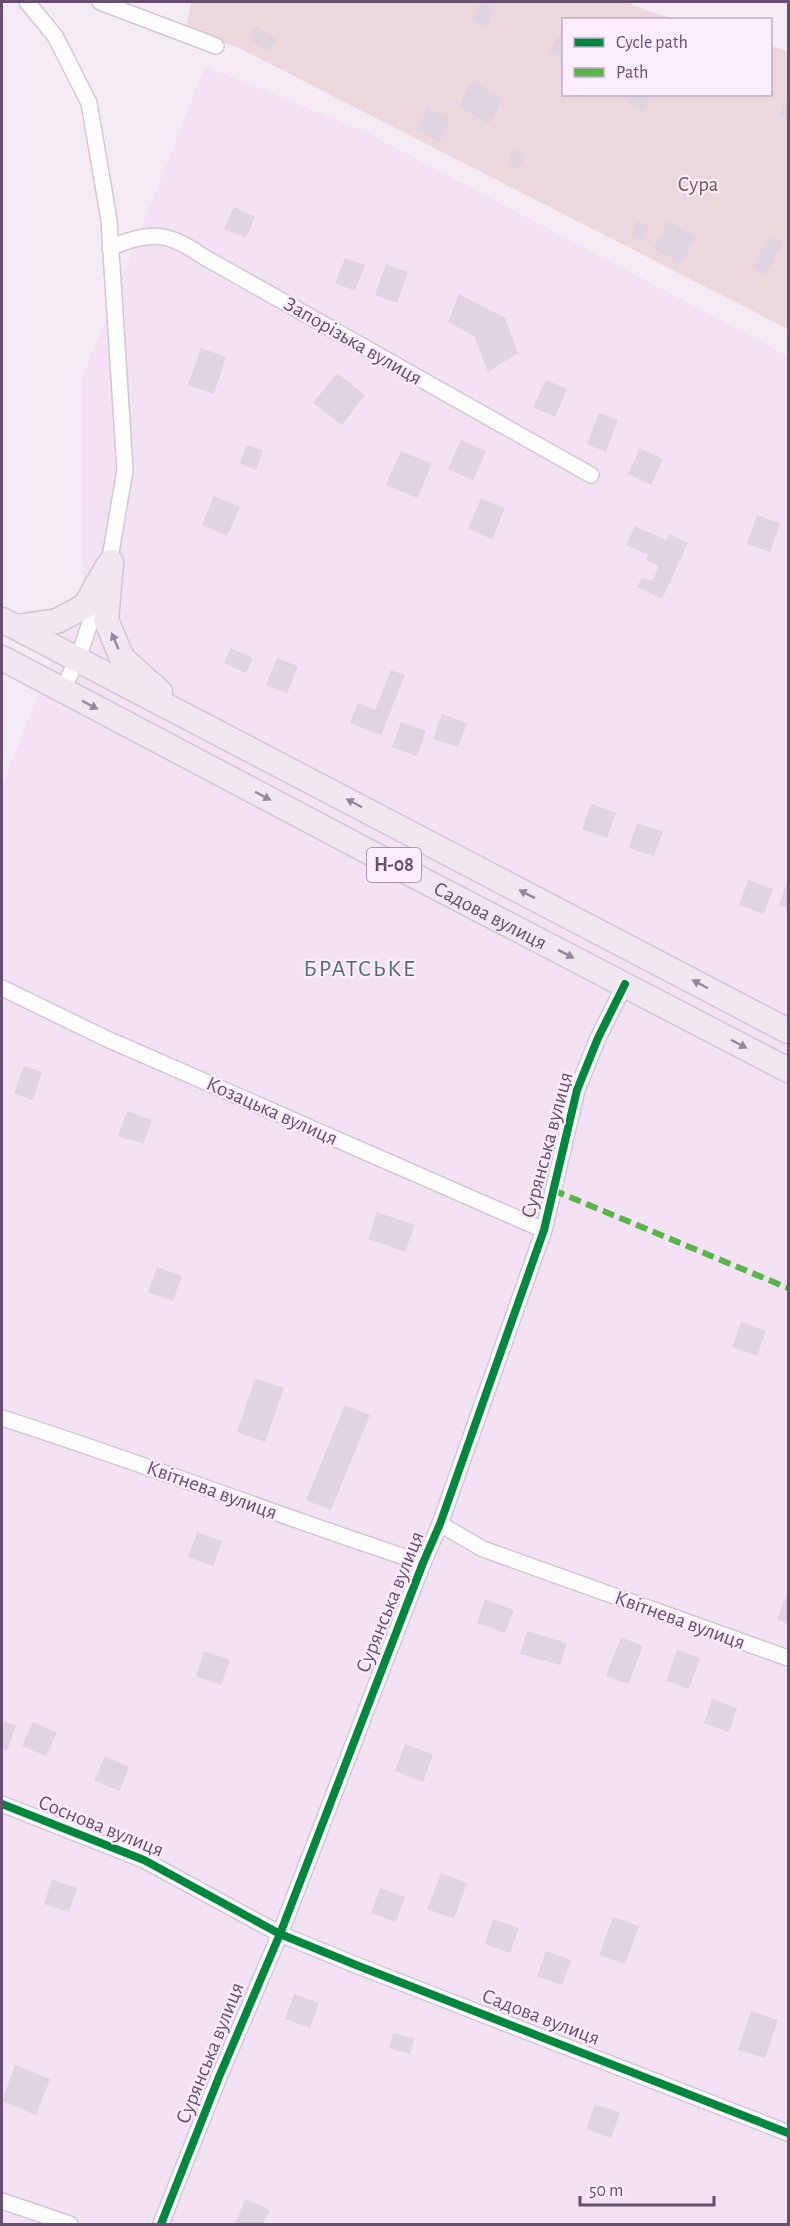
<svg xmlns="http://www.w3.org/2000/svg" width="790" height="2226" viewBox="0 0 790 2226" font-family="'Alegreya Sans',sans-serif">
	<rect width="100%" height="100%" fill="#f5ebf5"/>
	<path fill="#f3e2f3" d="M205,66L366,132L788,356V2224H2V780L4,781L83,581L81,381Z"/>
	<path fill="#ecd8dc" d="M191,2H627L650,12L678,19L564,20V94H770L771,46L788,51V329L235,46L185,32Z"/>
	<path fill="#e0d4e1" d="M481,2H488L496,5L487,27L472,20Z
		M256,25L277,40L269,52L248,38Z
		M557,37L564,40L562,58L549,52Z
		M473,80L504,98L489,124L458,106Z
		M624,94H652L643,111L621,99Z
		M786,100L788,101V120L779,115Z
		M427,108L451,119L440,142L416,130Z
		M513,149L526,155L518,170L506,165Z
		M234,207L255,217L246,238L224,229Z
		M637,220L649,226L642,242L630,236Z
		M668,221L696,238L681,264L653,248Z
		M769,235L783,242L766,275L752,268Z
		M345,258L365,265L355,291L335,283Z
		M386,264L408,272L397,303L375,295Z
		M459,294L505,318L518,353L488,372L474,336L448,322Z
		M201,348L226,357L214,394L188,385Z
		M337,373L365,395L342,425L313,403Z
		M546,380L567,389L555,417L533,407Z
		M599,413L618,420L606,452L587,444Z
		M461,440L486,451L473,480L448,469Z
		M246,445L263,450L256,470L240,464Z
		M640,448L663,459L651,485L628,474Z
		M401,451L432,464L417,498L386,485Z
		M214,496L240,507L227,536L202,525Z
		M481,498L505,508L492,539L468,529Z
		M757,515L780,524L770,552L747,544Z
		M635,526L666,540L669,534L688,543L662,599L637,587L642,577L652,581L659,566L646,560L648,555L626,545Z
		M231,648L253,658L246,673L224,663Z
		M277,658L298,666L287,694L266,685Z
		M391,670L405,675L381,735L350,723L358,703L375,710Z
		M442,714L467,723L458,747L433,739Z
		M401,722L426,731L417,756L392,747Z
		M591,804L616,813L607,838L582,829Z
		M637,823L663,832L654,856L629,848Z
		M748,880L773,889L764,914L739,905Z
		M788,880V908L779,905Z
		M24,1066L42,1072L33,1100L14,1093Z
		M127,1111L152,1120L143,1144L118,1136Z
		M377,1212L415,1225L405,1252L368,1239Z
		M157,1267L182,1276L173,1301L148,1292Z
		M741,1322L766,1331L757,1356L732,1347Z
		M255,1378L284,1388L265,1442L237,1432Z
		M345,1405L370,1415L331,1510L306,1500Z
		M197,1532L222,1541L213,1566L188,1557Z
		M786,1595L788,1596V1624L777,1620Z
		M485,1599L514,1610L505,1633L477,1623Z
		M527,1631L567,1643L560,1665L520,1654Z
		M621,1637L643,1646L628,1684L606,1676Z
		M677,1650L700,1658L689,1689L666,1681Z
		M204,1651L230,1660L221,1685L196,1676Z
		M712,1699L737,1708L729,1732L704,1723Z
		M2,1721L16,1726L7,1751L2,1749Z
		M33,1722L57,1732L46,1756L22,1746Z
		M405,1744L433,1755L423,1782L395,1771Z
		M105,1756L129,1767L119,1791L94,1780Z
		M441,1873L467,1883L454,1919L427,1909Z
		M52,1879L77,1888L69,1912L44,1904Z
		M380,1888L405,1897L396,1922L371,1913Z
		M613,1917L639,1926L625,1964L599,1955Z
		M493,1919L519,1928L510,1953L485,1944Z
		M546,1951L571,1960L562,1985L537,1976Z
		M294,1994L319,2003L310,2028L285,2019Z
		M751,2011L778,2020L765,2058L738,2050Z
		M393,2033L414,2038L410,2054L389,2048Z
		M15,2065L50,2079L36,2115L2,2101Z
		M595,2104L620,2113L611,2138L586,2129Z
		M246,2199L270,2210L263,2224L235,2223Z"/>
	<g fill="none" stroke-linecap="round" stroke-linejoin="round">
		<defs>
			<path id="street" d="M27,2L55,36L89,103L109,220L125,470L108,570
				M100,2L216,46
				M110,248C150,230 169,232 204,257L591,475
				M62,690L78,659L99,595
				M2,988L105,1038L544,1230
				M2,1418C143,1463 282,1517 423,1563
				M440,1524L483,1549L788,1658
				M2,1804L144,1860L280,1934L356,1965L788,2133
				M2,2201L70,2224
				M161,2224L219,2077L280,1934L423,1563L440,1524L544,1230L577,1090L598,1038L625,984"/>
			<g id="primary">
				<path d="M111,562L106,620L122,658L160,692"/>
				<path d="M2,620L788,1031"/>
				<path d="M16,627L57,621L85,606L108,566"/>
				<path id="s1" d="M2,658L388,862L788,1070"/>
			</g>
		</defs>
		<use href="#street" stroke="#d2c8d4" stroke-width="18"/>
		<use href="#primary" stroke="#d1c7d3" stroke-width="27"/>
		<use href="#street" stroke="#fefcfe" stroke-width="15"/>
		<use href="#primary" stroke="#f1e7f1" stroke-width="24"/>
		<path stroke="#59b449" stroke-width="6" stroke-dasharray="12 6" stroke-linecap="butt" d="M553,1190L788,1288"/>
		<defs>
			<path id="cycleway" d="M2,1804L144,1860L280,1934L356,1965L788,2133
				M161,2224L219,2077L280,1934L423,1563L440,1524L544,1230L577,1090L598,1038L625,984"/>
		</defs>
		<use href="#cycleway" stroke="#fcedfd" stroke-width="11"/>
		<use href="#cycleway" stroke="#00873e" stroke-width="8"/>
	</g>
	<defs><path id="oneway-solid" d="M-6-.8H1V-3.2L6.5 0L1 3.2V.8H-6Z" transform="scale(1.5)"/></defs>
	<g fill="#97849d">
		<use href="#oneway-solid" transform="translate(115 641) rotate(-113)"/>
		<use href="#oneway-solid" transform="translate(90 705) rotate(28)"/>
		<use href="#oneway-solid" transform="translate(263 796) rotate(28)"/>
		<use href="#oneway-solid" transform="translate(354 803) rotate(-152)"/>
		<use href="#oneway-solid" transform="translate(527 894) rotate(-153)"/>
		<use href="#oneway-solid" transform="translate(566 954) rotate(27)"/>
		<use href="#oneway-solid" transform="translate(700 984) rotate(-152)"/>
		<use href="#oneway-solid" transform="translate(739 1044) rotate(28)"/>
	</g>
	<g text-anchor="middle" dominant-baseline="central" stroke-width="4.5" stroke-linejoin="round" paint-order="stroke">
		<rect fill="#fcedfd" stroke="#947e9a" stroke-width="1.5" x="367" y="848" width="54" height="34" rx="4.5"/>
		<g font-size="20" font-weight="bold" fill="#674f70">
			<text x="394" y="865">Н-08</text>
		</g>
		<g font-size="21" fill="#7f534f" stroke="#fcedfd">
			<text x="698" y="184">Сура</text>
		</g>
		<g font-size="21" fill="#674f70" stroke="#fcedfd">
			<text transform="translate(353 341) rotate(30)">Запорізька вулиця</text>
			<text stroke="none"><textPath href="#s1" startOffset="552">Садова вулиця</textPath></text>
			<text transform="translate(272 1111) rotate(24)">Козацька вулиця</text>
			<text transform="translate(547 1145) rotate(-75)">Сурянська вулиця</text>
			<text transform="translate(212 1490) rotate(20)">Квітнева вулиця</text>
			<text transform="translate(390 1602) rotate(-68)">Сурянська вулиця</text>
			<text transform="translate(680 1620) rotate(20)">Квітнева вулиця</text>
			<text transform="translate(101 1826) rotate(22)">Соснова вулиця</text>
			<text transform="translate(541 2017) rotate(21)">Садова вулиця</text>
			<text transform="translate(210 2053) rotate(-68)">Сурянська вулиця</text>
		</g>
		<g font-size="24" letter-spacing="1.5" fill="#557072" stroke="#fcedfd">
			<text x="360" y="969">БРАТСЬКЕ</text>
		</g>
	</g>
	<rect width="790" height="2226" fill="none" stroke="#674f70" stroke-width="6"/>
	<rect x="562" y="18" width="210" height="78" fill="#fcedfd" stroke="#c0aec5" stroke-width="1.5"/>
	<rect x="574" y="38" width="30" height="9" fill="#00873e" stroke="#c0aec5" stroke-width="1.5"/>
	<text x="616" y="48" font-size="18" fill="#674f70">Cycle path</text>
	<rect x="574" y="68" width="30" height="9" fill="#59b449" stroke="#c0aec5" stroke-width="1.5"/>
	<text x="616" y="78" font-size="18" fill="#674f70">Path</text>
	<path d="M580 2196v9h134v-9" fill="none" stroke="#674f70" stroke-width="3"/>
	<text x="589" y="2196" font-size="18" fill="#674f70" stroke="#fcedfd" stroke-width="4.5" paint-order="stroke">50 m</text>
</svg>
